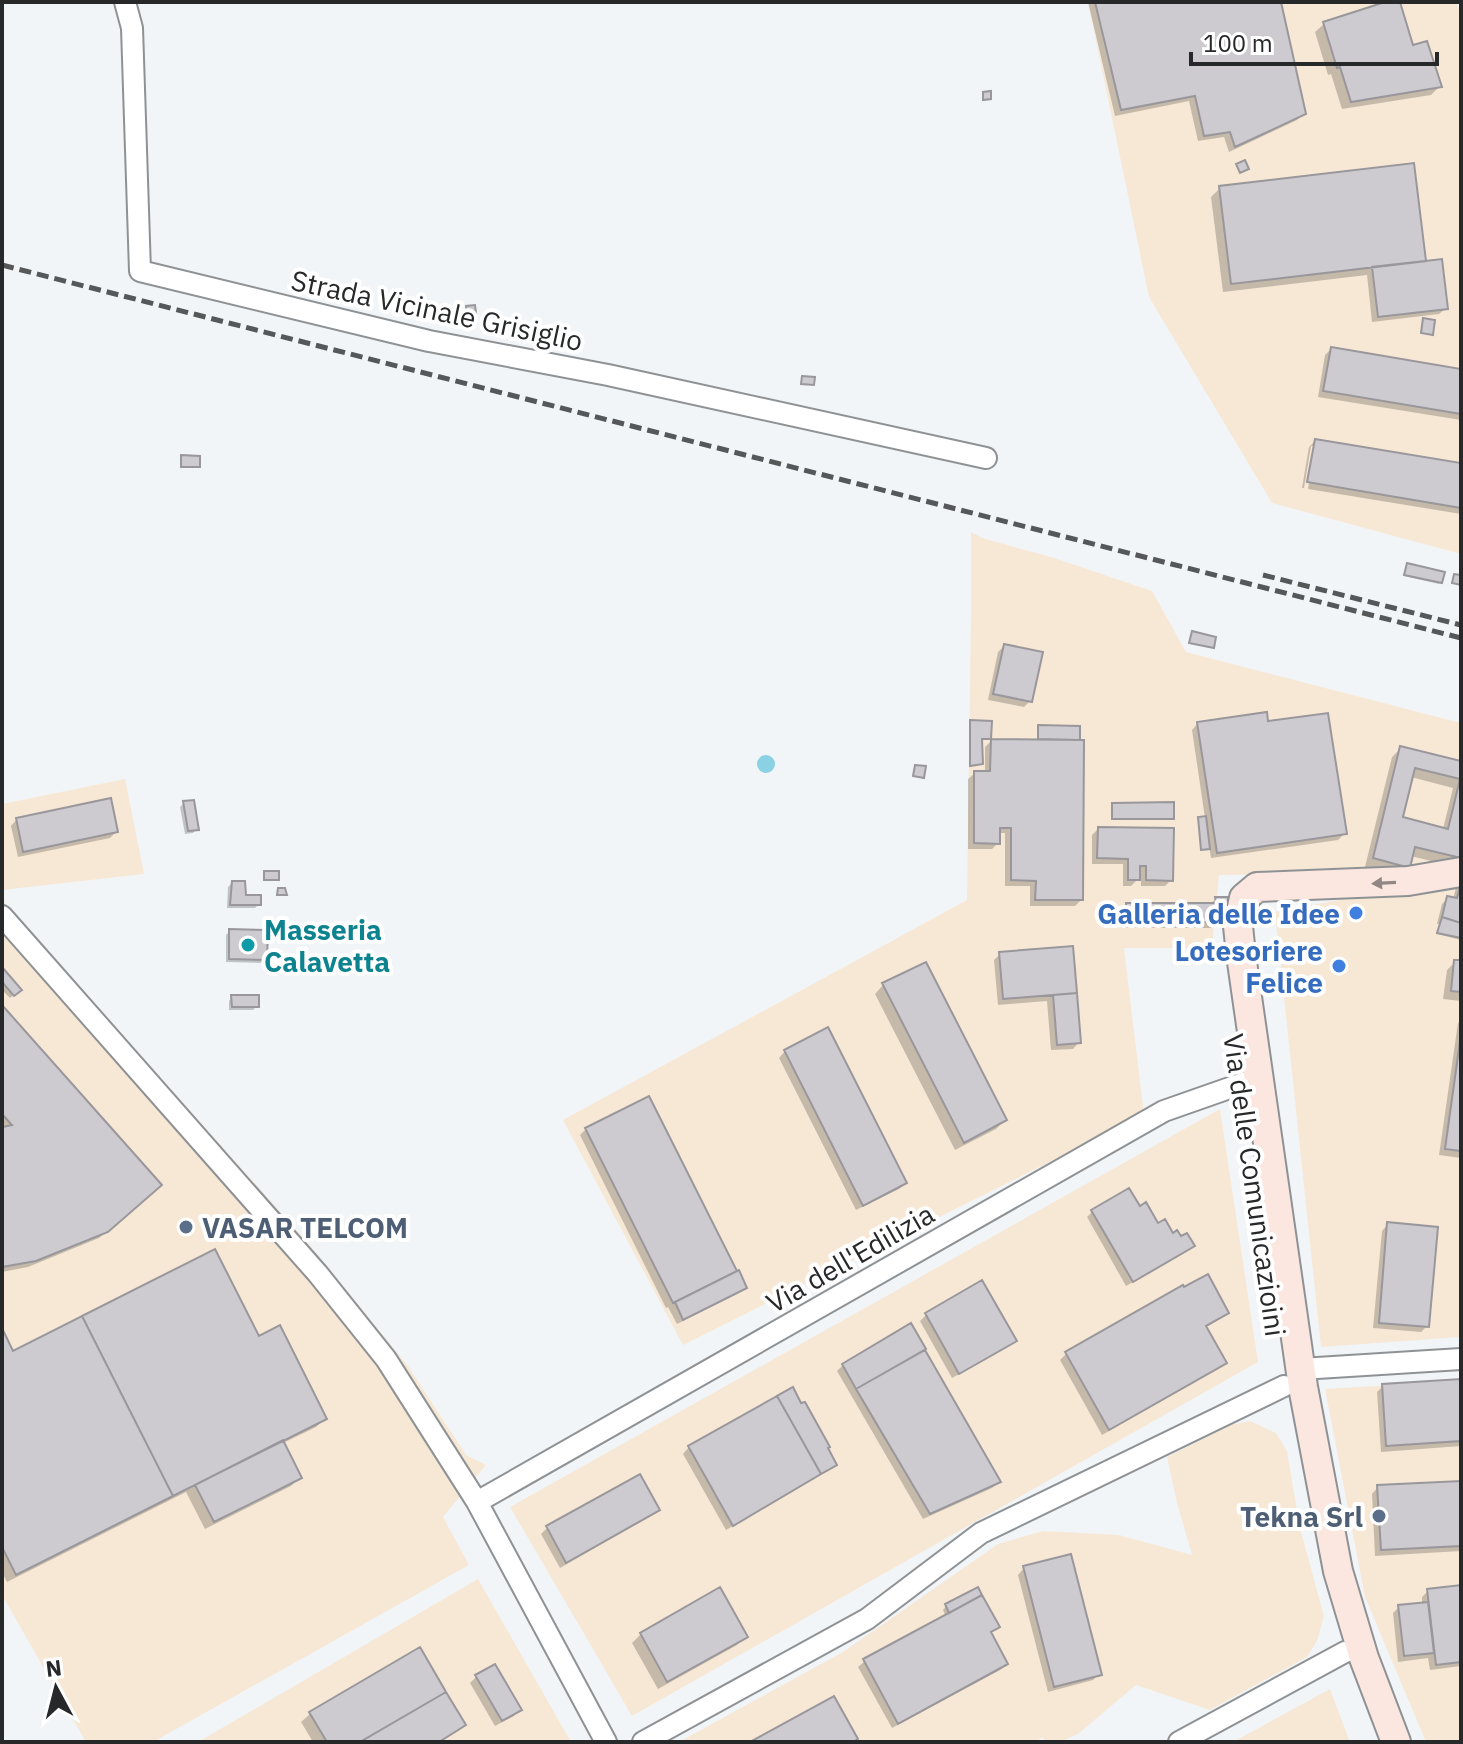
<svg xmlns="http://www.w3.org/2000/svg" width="1463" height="1744" viewBox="0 0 1463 1744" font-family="'IBM Plex Sans',sans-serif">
	<rect width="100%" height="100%" fill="#f1f5f8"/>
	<path fill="#f7e8d5" d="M1088,2H1456L1461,14V554L1272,503L1149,297Z
		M971,532L982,538L1054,558L1152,591L1186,652L1461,723V861L1405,870L1310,874L1219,875L1212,948H1124L1144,1115L683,1345L563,1120L967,900L971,614Z
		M125,779L144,874L2,890V804Z
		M1461,877V1337L1321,1347L1275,912Z
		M2,900L308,1243L408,1366L466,1455L486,1465L443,1517L469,1565L153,1742H86L2,1595Z
		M1220,1109L1258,1362L632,1716L510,1507Z
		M1461,1381V1742H1426L1365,1597L1325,1389Z
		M1250,1421L1276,1433L1287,1451L1300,1528L1324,1616L1317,1641L1307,1657L1210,1710L1136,1685L1078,1734L1060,1742H1045L1043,1737L1035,1742H679L843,1652L998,1544L1043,1531L1119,1535L1192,1555L1177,1503L1167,1457L1231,1425Z
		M478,1579L571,1742H198Z
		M1330,1689L1350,1742H1233Z"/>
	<path fill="#8ad2e3" d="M757 764a9 9 0 1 1 18 0a9 9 0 1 1-18 0Z"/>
	<path fill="#0003" fill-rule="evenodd" d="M1088,2H1279L1304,113L1297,120L1229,152L1224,137L1198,141L1189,101L1115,116Z
		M1391,2H1398L1412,48L1440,86L1431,95L1342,109L1331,74L1328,75L1315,32L1324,24Z
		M1220,188L1424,263L1446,308L1439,314L1372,322L1367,275L1223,292L1211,197Z
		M1331,349L1461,371V420L1318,397L1325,355Z
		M1315,441L1461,465V514L1308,489L1315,446H1311L1304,488H1302L1309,447Z
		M1407,566L1440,582L1439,584L1404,576Z
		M1004,646L1030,701L1024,707L988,700L998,652Z
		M1198,723H1266L1344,834L1338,840L1211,858L1209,846L1206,850H1201L1198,820L1205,818L1192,730Z
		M1039,727L1078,739L1075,742L1081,900L1075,906H1030V886H1005V833H998V843L992,849H968V779L975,773H985V747L991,741H1037Z
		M1401,748L1461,763V854L1460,857L1451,866L1411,856L1408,867L1400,876L1365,867L1392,757ZM1411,777L1453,788L1443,829L1401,819Z
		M184,803L197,829L193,833L185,834L180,807Z
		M17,819L116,832L110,838L18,857L11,826Z
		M1098,829L1171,880L1165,886H1141V876L1131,886H1123V864H1092V835Z
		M232,883L244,897L259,904L255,908H227L228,887Z
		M1461,883V940L1437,934L1440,924H1437L1442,904L1448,898L1453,900L1456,887Z
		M1216,899L1226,922L1220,928H1121L1120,912L1127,905H1209Z
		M230,931L265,959L261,963L226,962V935Z
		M1071,948L1079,1042L1073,1049L1051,1050L1047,1001L998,1005L994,960L1000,954Z
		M1455,962H1461V1001L1443,999L1447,970Z
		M2,970L19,990L10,998L2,990Z
		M883,985L1005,1120L996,1129L955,1150L875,994Z
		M232,997L257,1006L253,1010H229V1001Z
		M2,1008L154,1191L99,1238L28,1267L2,1272V1129L3,1128L2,1127Z
		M1461,1020V1158L1439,1155L1458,1023Z
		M785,1051L905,1183L899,1189L856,1210L779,1058Z
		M586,1129L745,1287L739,1293L677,1324L668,1307L666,1308L580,1135Z
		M1139,1209L1157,1226L1192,1246L1186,1252L1126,1286L1087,1217L1093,1211Z
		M1388,1224L1427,1326L1421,1332L1373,1328L1382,1231Z
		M982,1283L1014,1340L1008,1347L952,1378L920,1321L926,1315Z
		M1226,1313L1220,1319L1205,1328L1225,1363L1218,1369L1102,1435L1060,1360L1066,1354Z
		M911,1326L998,1482L992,1488L923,1519L837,1371L843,1365Z
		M2,1332L13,1353L258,1339L325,1418L316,1427L283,1443L300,1477L291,1486L205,1529L186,1492L7,1582L2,1572Z
		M1461,1381V1446L1381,1452L1377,1392L1383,1386Z
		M689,1447L834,1465L828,1471L726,1530L683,1454Z
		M639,1477L658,1510L651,1516L560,1568L541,1534L547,1528Z
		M1461,1483V1551L1375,1556L1372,1494L1378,1487Z
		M1024,1568L1099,1674L1093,1680L1048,1692L1018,1575Z
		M1461,1587V1666L1430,1670L1428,1658L1398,1662L1393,1613L1399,1607L1422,1604V1597L1428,1591Z
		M946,1606L998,1627L990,1634L1006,1664L1000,1670L892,1728L858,1667L865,1661L946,1617L943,1610Z
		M641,1634L745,1637L737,1645L658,1689L632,1643Z
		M419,1650L436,1742H313L301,1722L310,1714Z
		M494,1667L520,1709L514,1716L495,1726L470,1683L476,1677Z"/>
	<path fill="#cdcbcf" stroke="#99979b" stroke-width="2" fill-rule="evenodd" d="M1095,2H1281L1306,114L1235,147L1230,132L1204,136L1195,96L1121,110Z
		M1385,2H1400L1413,45L1427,41L1442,87L1351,102L1340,67L1337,68L1323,22Z
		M991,91V99L983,100V92Z
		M1245,160L1249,169L1240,173L1236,164Z
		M1414,163L1426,261L1231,284L1219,186Z
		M1442,259L1448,309L1378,317L1372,267Z
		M475,305L476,313L467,314L466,306Z
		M1423,318L1435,320L1433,335L1421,333Z
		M1331,347L1461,369V414L1323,391Z
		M802,376L815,377L814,385L801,384Z
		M1315,439L1461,463V508L1307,482Z
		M181,455L200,456V467H181Z
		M1407,563L1445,572L1442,583L1404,575Z
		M1454,574L1461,575V585L1452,583Z
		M1192,631L1216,637L1214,648L1189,643Z
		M1004,644L1043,652L1032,702L993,694Z
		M1267,712L1268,721L1328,713L1347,834L1217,853L1197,722Z
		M970,720L992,721L991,739H982L983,764L970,766Z
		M1038,725L1080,726V740L1038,739Z
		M991,739L1084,740L1083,900H1035L1036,881L1011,880V828H1000V844L974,843V771H990Z
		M1400,746L1461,761V858L1415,847L1410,868L1373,858ZM1415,768L1460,779L1448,829L1403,817Z
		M915,765L926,766L924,778L913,776Z
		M111,798L118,832L23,852L16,818Z
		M194,800L199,830L188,831L183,801Z
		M1174,802V819H1112V803Z
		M1206,816L1210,849L1201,850L1198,817Z
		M1098,827L1174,828L1173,881L1146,880V866H1140V880H1128V859L1097,858Z
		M264,871H279V880H264Z
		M232,881H245L246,895H261V905H230Z
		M1461,883V923L1442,917L1447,896L1457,898Z
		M278,888H285L287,895H277Z
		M1215,897H1228V922L1127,923L1126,903H1216Z
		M1251,903H1259L1260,922H1252Z
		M1442,917L1461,923V938L1437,933Z
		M229,929L268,930L267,960L229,959Z
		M1073,946L1077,993L1003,999L999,952Z
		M1454,960H1461V992L1451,991Z
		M926,962L1007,1120L964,1143L882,983Z
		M2,967L22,990L14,996L2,982Z
		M1077,993L1081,1043L1057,1045L1053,995Z
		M231,995H259V1007H232Z
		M2,1005L162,1185L108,1232L36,1261L2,1267V1127L12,1125L2,1114Z
		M828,1027L907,1183L863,1206L784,1050Z
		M1461,1034V1151L1445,1149Z
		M649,1096L737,1271L673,1303L585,1128Z
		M1129,1188L1140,1206L1146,1202L1158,1223L1165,1219L1173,1233L1177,1230L1181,1236L1187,1233L1195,1246L1133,1282L1091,1210Z
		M1387,1222L1438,1227L1429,1327L1379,1323Z
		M215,1249L259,1336L280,1325L327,1419L173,1496L82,1316Z
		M739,1270L747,1288L683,1320L675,1302Z
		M1208,1274L1229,1313L1206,1326L1227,1363L1109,1430L1065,1352L1183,1285L1184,1287Z
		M982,1280L1017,1341L959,1374L925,1313Z
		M82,1316L173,1496L16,1575L2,1547V1328L13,1351Z
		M911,1323L926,1349L856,1389L842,1364Z
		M925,1350L1001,1482L930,1514L856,1389Z
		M1461,1379V1441L1386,1446L1382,1384Z
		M793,1387L801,1403L805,1402L830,1447L828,1448L837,1465L821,1474L777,1396Z
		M777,1396L821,1474L733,1526L688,1446Z
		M283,1440L302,1478L214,1522L195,1485Z
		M640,1474L660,1510L566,1563L546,1526Z
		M1461,1481V1546L1381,1550L1377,1485Z
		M1071,1554L1102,1675L1054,1687L1023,1566Z
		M1461,1585V1662L1436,1665L1427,1589Z
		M720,1587L748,1637L667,1682L640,1633Z
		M978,1587L982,1595L949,1613L945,1604Z
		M982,1595L1000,1627L991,1632L1008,1664L898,1724L863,1659Z
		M1428,1602L1434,1653L1404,1656L1398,1605Z
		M420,1647L446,1692L360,1742H327L309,1712Z
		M495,1664L522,1710L502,1721L475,1675Z
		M446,1692L466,1725L439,1742H360Z
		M834,1696L858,1739L853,1742H750Z"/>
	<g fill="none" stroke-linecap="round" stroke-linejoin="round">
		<defs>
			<path id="street" d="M125,2L132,28L140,271L429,341L608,375L986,458
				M2,916L318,1274L386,1359L477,1502L606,1742
				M1301,1369L1461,1359
				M477,1502L1164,1111L1258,1078
				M643,1742L867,1619L981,1533L1284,1386
				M1179,1742L1345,1652"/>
			<path id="secondary" d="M1396,1742L1364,1658L1338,1571L1303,1387L1241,955L1238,926L1244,898L1257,887L1408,881L1461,872"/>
		</defs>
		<use href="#street" stroke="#8f9295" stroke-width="24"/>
		<use href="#secondary" stroke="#8f9295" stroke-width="32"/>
		<use href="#street" stroke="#fff" stroke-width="20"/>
		<use href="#secondary" stroke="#fbe6e0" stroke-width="28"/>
		<path stroke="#555759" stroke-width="5" stroke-dasharray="12 6" stroke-linecap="butt" d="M2,265L1461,638
			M1263,575L1461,625"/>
	</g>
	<defs><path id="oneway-solid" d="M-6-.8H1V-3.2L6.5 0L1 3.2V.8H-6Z" transform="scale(2)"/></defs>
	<use fill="#918784" href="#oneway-solid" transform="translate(1384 883) rotate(177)"/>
	<g fill="#3f7fe0" stroke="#fff" stroke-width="3">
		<circle cx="1356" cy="913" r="8"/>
		<circle cx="1339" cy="966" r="8"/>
	</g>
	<circle fill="#0f9aa8" stroke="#fff" stroke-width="3" cx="248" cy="945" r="8"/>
	<g fill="#5c6f8a" stroke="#fff" stroke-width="3">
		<circle cx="186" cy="1227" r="8"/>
		<circle cx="1379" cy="1516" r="8"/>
	</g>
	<g text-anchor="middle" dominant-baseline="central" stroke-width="8" stroke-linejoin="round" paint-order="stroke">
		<g font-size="28" fill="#272829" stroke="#fff">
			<text transform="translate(437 310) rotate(12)">Strada Vicinale Grisiglio</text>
			<text transform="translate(1255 1185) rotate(82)">Via delle Comunicazioini</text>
			<text transform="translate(850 1258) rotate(-30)">Via dell'Edilizia</text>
		</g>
		<g font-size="28" font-weight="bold" fill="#366cbe" stroke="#fff" text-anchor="end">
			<text x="1340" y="913">Galleria delle Idee</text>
			<text x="1323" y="950">Lotesoriere<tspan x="1323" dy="32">Felice</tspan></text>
		</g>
		<g font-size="28" font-weight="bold" fill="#0d838f" stroke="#fff" text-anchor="start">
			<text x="264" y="929">Masseria<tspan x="264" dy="32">Calavetta</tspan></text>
		</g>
		<g font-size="28" font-weight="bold" fill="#4e5e75" stroke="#fff" text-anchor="start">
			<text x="202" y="1227">VASAR TELCOM</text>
			<text x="1363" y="1516" text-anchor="end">Tekna Srl</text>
		</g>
	</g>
	<rect width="1463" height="1744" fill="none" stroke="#272829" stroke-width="8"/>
	<g transform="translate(56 1688) rotate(353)" stroke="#ffffff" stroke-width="6" paint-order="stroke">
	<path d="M0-6L14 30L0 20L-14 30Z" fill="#272829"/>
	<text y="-12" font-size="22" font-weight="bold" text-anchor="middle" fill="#272829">N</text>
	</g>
	<path d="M1191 52v12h246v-12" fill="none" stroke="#272829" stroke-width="4"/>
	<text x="1203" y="52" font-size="24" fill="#272829" stroke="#ffffff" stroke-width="6" paint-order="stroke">100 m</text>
</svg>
